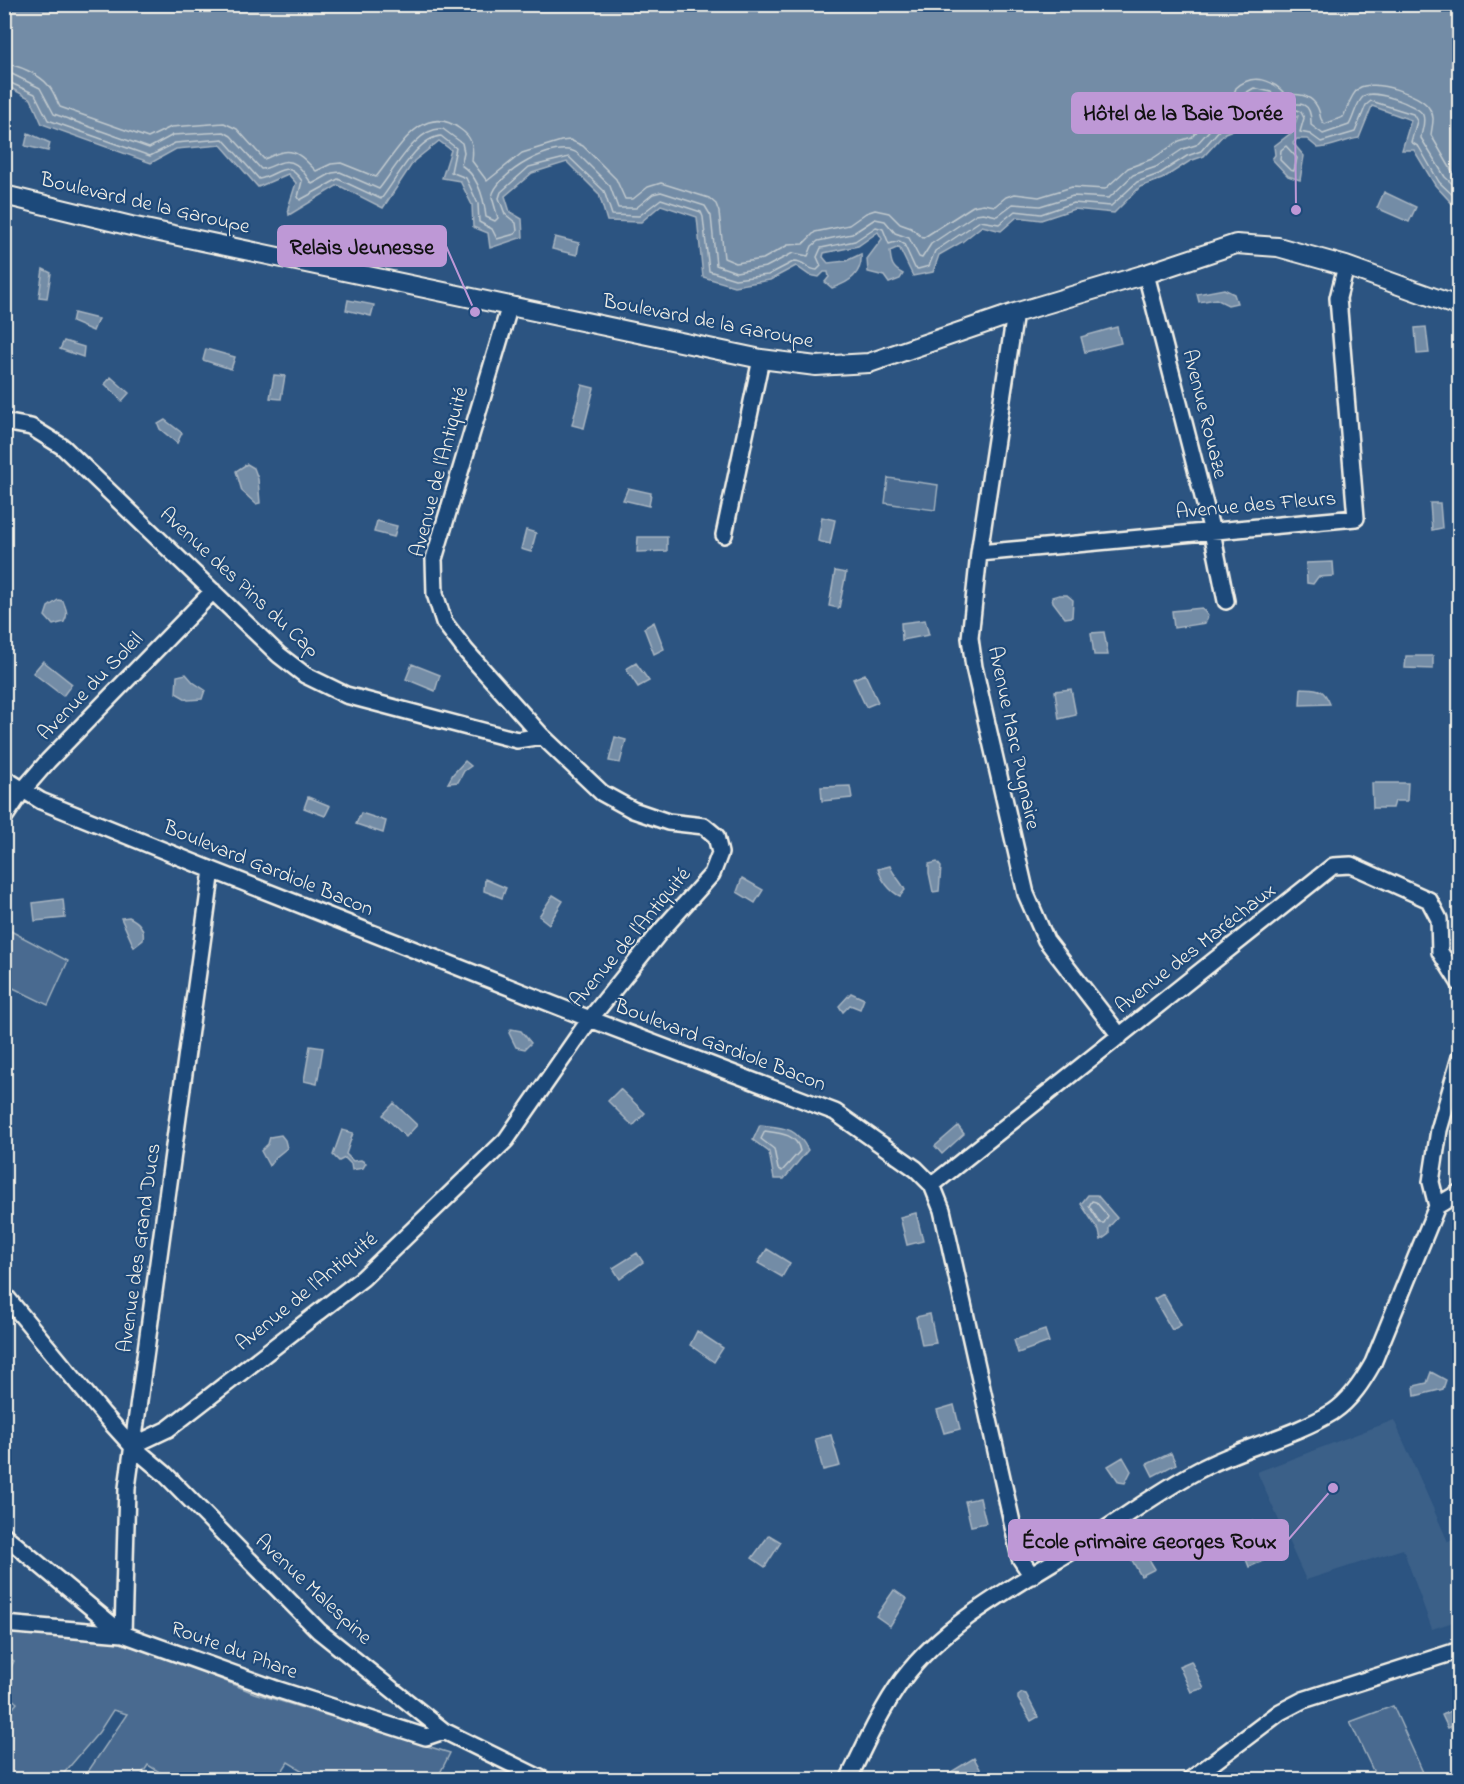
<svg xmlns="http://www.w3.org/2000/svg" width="1464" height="1784" viewBox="0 0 1464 1784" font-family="'Indie Flower',sans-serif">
	<rect width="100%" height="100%" fill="#2c5481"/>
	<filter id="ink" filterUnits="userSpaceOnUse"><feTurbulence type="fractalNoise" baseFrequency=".0167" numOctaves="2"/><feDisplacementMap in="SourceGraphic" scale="12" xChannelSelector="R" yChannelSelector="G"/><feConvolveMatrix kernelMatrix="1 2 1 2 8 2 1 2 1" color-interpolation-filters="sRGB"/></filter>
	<g filter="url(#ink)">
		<path fill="#3b6088" d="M1394,1420L1448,1542L1459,1538V1620L1432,1629L1403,1549L1306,1580L1257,1472Z"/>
		<path fill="#496b90" stroke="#9eaebc" stroke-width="1.5" d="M888,478L938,485L935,510L885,503Z
			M5,928L68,961L48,1005L5,984Z
			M5,1623L121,1638L254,1693L450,1753L437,1779H316L288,1762L277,1779H171L148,1765L139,1779H83L127,1714L113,1710L99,1732L59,1779H5L4,1712L8,1714L17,1703L10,1697V1669L14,1661L5,1655Z
			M1393,1706L1426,1779H1377L1350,1722Z"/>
		<path fill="#738ca6" stroke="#a7b4c0" stroke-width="1.5" d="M4,5H1459V211L1435,185L1414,150H1402L1411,120L1372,106L1359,138C1345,140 1333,147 1318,148L1307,139H1297L1293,143L1304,156L1300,180L1288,176L1272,159L1275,155L1274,146L1291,133L1298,116L1260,125L1264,103L1254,102L1250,123L1225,133L1204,156L1190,161L1162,179L1140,187L1114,213L1074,209L1041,220L1017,217L1001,231L982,226L962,242L939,255L933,272L913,276L899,247L890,251C891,263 892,268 903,274L900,279L889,283L884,276L868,272L867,259L882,239L878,232L858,246L824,253L823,257L828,263L846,261L861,254C863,274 849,283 832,288L825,282L829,277L828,272H824L819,277L809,275L796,266L770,280L734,286L703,277L697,217L661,205L641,222L607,221L599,194L567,162L532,173L505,196L510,212L522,219L523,237L490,248L488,233L473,227L472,205L460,181L442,178L451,150L439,141L414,161L383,208L338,185L289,215L288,208L296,183L288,174L258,187L221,145L176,149L151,163L42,124L31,99L5,85Z
			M28,133L50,143L48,151L25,146Z
			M1384,192L1416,207L1409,222L1377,208Z
			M555,237L579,243L577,255L552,249Z
			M43,269L51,273L47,298L39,297Z
			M1224,289L1234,294L1237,303L1228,305L1216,299L1199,302L1197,294Z
			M348,300L374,305L371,316L346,310Z
			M74,313L98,319L93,331L72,322Z
			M1117,327L1121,343L1085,352L1081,337Z
			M1426,327L1429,353L1417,354L1415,328Z
			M64,341L84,347L83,357L60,349Z
			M206,349L235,357L231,369L203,360Z
			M274,375L285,376L281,399L270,398Z
			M111,377L129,393L122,401L105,384Z
			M582,385L594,388L584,428L572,425Z
			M165,420L182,433L177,443L160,429L158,424Z
			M247,464L254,468L258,479L260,503L256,504L242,491L236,471Z
			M628,488L651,493L649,506L623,500Z
			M1430,503H1440L1442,528L1432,530Z
			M822,517L835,520L830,544L818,541Z
			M377,521L397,526L394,537L374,532Z
			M526,530L536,533L531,552L521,549Z
			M638,537H667V551L637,552Z
			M1333,562L1334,576L1318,577L1313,584L1307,583L1306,563Z
			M835,571L846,573L839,608L829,606Z
			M1059,595H1067L1073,600L1072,617L1065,618L1053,602L1052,597Z
			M58,600L63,601C66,610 69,613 64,622L53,625L45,616L48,607Z
			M1202,608L1208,616L1205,623L1174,628L1172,611Z
			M925,620L929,635L902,640L901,623Z
			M654,622L664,649L654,654L644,628Z
			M1104,632L1108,655H1094L1091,633Z
			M1406,656H1433V669L1405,668Z
			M43,661L72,684L63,696L33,673Z
			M636,663L649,681L638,687L626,669Z
			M412,664L440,675L435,691L406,679Z
			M186,674L193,682L205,690L202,699L188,700L176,693L177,676Z
			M865,674L878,702L866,707L853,679Z
			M1301,688C1317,689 1323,687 1330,704L1300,705Z
			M1071,689L1076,715L1059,719L1055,691Z
			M615,737L626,740L620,763L609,761Z
			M465,761L471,766L464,771L458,782L448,783L453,774Z
			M1372,783H1408L1407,801H1395L1393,808H1373Z
			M850,786L852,798L822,801L821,787Z
			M308,797L330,806L325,816L304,808Z
			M361,813L386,821L383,833L356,824Z
			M937,862L941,867L939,891L933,892L929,873V864Z
			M890,866C894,876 901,881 905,890L900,896C890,892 881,879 878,869Z
			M742,878L763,890L755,903L737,892Z
			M485,879L506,888L502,898L484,891Z
			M553,895L563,901L549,924L539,916Z
			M63,899L65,918L35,921L33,903Z
			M129,917C139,922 145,928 143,940L134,947L121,918Z
			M851,993L864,999L860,1009L850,1005L843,1012L839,1006Z
			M511,1029L521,1031L531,1043L525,1049L516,1047L509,1033Z
			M310,1046L323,1048L317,1084L304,1081Z
			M620,1089L645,1113L633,1126L608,1101Z
			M394,1103L417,1125L406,1137L383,1115Z
			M760,1125C785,1128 796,1127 808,1150L784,1179H774L769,1152L753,1140Z
			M958,1126L964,1134L942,1154L935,1146Z
			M342,1130L353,1133L346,1154L353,1161L361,1160L366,1163L363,1168L352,1170L351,1164L345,1158L339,1161L333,1155Z
			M281,1135L285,1140L287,1148L276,1157L269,1166L261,1151L268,1144L270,1137Z
			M1088,1195H1097L1117,1218L1109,1227V1234L1101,1240L1099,1231L1081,1204Z
			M916,1213L923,1241L907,1245L900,1217Z
			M767,1249L790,1263L782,1277L758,1263Z
			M637,1253L643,1262L620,1279L613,1268Z
			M1163,1294L1181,1325L1172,1330L1154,1299Z
			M930,1314L936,1343L922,1345L916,1317Z
			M1045,1330L1049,1342L1018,1353L1014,1340Z
			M697,1331L723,1348L714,1362L690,1345Z
			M1431,1372L1446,1380L1443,1389L1415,1396L1414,1386L1427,1383Z
			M954,1405L960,1429L944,1433L937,1410Z
			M831,1435L840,1466L823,1470L815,1439Z
			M1171,1453L1176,1464L1153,1476L1147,1464Z
			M1123,1457L1131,1471L1125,1483L1119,1482L1108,1466Z
			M980,1498L986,1523L971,1526L965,1501Z
			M1252,1521L1267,1559L1249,1567L1234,1528Z
			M769,1535L781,1542L765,1567L752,1558Z
			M1138,1541L1155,1569L1141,1576L1125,1548Z
			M894,1590L907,1599L890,1626L876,1616Z
			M1191,1661L1204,1688L1191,1692L1179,1666Z
			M1022,1693L1026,1694L1038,1717L1031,1721L1018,1699V1696Z
			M1459,1707V1723L1448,1728L1442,1715Z
			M974,1758L984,1776L978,1779H948L946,1775Z"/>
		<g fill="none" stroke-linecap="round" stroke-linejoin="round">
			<path stroke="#c0c9ce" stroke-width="1.5" d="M4,64C17,64 40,75 48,85C54,91 56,100 60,107L148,138L171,127L224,123L237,129L264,159C270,157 276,153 283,152C298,149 307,162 316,171L331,164L341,163L376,177C396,153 422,100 460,129C472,137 474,146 472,161L487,181L522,153L561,141L570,140L583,146L616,179L625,199H633L648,187L661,183L709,198L716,204L719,212L724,258L736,263L763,259L788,245L803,244L815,232L849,225L866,213L875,210L889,213L900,224L911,228L923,238L973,206L983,204L995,206L1006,197L1015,194L1039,197L1072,187L1105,189L1128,168L1152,159L1179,141L1192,137L1210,116L1229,107L1236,88C1253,72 1273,80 1286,95C1300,93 1314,95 1319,111C1321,117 1319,119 1325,124L1343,117C1348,108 1350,95 1359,88C1373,79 1421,94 1429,108C1436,117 1432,125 1431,135L1452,171L1460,178
				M4,73L12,74L40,88L54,114L149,148L173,135L224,132L231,136L261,169C268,169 273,165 279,163C297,156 304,174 312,184L332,173L340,172L379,189C393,172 417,126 443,129L462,143L464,152L461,165C478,176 484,198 486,217L495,221L498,218L492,197C496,173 556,139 577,153L610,186L618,208H636L653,194L661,192L705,206L711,216L716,265L736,272L766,267L793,253L808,256L812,246L818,241L852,234L875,219L885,221L895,233L909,238L919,257L922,258L931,244L976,214L983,213L997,216L1013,204L1040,206L1073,196L1109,198L1133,175L1156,167L1183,149L1196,145L1217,122L1237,114L1242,95L1254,88L1271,92L1279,106C1299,103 1312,99 1311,125L1323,134L1349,125C1354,117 1356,102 1364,96C1373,89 1419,105 1423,115C1426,123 1421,131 1421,138L1445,177L1460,191
				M4,80L35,94L48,120L150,156L175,143L223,139L259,179C279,175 286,158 302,181L298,197L300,200L338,179L381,199C395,182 417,137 441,136L456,148L451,172L466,178L478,204L479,222L492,229L497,239L515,234L517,231L516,223L505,214L499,198L501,192L529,167L569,157L604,191L612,215L639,216L661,199L701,212L703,217L709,271L735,279L768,275L795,261C804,261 808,270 817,270L821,266L817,257L821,248L855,241L876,227L883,229L889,244L899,241L904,244L915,268L918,269L929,266L935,251L980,221L999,224L1015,211L1041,214L1073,203L1111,206L1137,182L1159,174L1187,156L1201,151L1221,128L1244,119L1248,100L1254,96L1264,97L1268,99V113L1270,116L1296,110L1301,112L1304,118L1300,132L1310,134L1321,142L1355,132L1366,105L1371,101L1413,114L1417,121L1411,142L1419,147L1439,182L1460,202
				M1286,146L1297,158L1294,171L1290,170L1280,160L1281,150Z
				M765,1131C780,1133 797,1134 800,1151L782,1171L778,1169L774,1149L761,1139Z
				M1092,1201L1096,1202L1108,1216L1104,1223H1100L1089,1206Z
				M1247,1529L1250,1531L1258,1554L1255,1558L1251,1556L1242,1534L1243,1531Z"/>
			<defs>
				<path id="minor" d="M1146,274L1212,532L1226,601
					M1015,313L979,553L970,638L974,667L1026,894L1046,940L1120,1036
					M4,422L31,427L63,447L279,655L305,675L346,695L517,740L542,736
					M724,535L761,359
					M979,553L1356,518L1338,298L1346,266
					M4,778L41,801L212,870L590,1019L835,1112L916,1169L932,1185L942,1210L1020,1558L1032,1576
					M4,818L22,791L48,761L213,591
					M932,1185L1333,866L1351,865L1429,900L1439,919L1440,952L1460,984
					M1437,1206L1431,1182L1439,1130L1460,1057
					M4,1294L103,1414L132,1446L165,1474L319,1631L444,1731L544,1780
					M132,1446L168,1429L363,1278L506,1140L590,1019L660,932L712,874L720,853L716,836L704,826L668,822L633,810L602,793L542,736L466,651L444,622L435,594L434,559L510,305
					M4,1535L123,1634
					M4,1624L123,1634L276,1689L426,1737L444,1731
					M123,1634L127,1488L212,870
					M848,1780C864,1747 881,1709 903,1679C948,1619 1021,1583 1084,1543C1122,1519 1159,1491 1199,1470C1242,1447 1292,1437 1333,1412C1351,1400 1363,1381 1373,1363L1437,1206L1460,1192
					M1190,1780L1280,1712L1303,1700L1460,1650"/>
				<path id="tertiary" d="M4,195L131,226L761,359L816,366L869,363L1015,313L1146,274L1236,244L1278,247L1346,266L1460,307"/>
			</defs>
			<use href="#minor" stroke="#f4f1e8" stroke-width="20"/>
			<use href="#tertiary" stroke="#f4f1e8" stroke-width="22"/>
			<use href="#minor" stroke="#1f4a7a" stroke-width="15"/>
			<use href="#tertiary" stroke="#1f4a7a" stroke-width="18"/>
		</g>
	</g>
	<g text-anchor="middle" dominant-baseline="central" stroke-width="4.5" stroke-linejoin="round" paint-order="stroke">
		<g font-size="21" fill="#f4f1e8" stroke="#1f4a7a">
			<text transform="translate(145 204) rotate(13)">Boulevard de la Garoupe</text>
			<text transform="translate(708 322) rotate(11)">Boulevard de la Garoupe</text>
			<text transform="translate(1204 414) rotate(76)">Avenue Rouaze</text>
			<text transform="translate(440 472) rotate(-75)">Avenue de l'Antiquité</text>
			<text transform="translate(1256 506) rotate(-5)">Avenue des Fleurs</text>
			<text transform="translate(239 583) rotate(43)">Avenue des Pins du Cap</text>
			<text transform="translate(91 687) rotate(-46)">Avenue du Soleil</text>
			<text transform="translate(1013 738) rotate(78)">Avenue Marc Pugnaire</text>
			<text transform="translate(268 869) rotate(22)">Boulevard Gardiole Bacon</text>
			<text transform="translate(631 938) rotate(-50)">Avenue de l'Antiquité</text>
			<text transform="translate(1196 949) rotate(-38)">Avenue des Maréchaux</text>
			<text transform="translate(720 1046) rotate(21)">Boulevard Gardiole Bacon</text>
			<text transform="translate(140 1248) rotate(-82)">Avenue des Grand Ducs</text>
			<text transform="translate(307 1292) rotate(-39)">Avenue de l'Antiquité</text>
			<text transform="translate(313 1590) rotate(43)">Avenue Malespine</text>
			<text transform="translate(234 1651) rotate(20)">Route du Phare</text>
		</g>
	</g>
	<path fill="none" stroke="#be98d6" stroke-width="2" d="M1296 210L1295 113M475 312L446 246M1333 1488L1288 1540"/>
	<g fill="#be98d6" stroke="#1f4a7a" stroke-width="2">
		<circle cx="1296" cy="210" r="6"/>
		<circle cx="475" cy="312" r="6"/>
		<circle cx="1333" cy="1488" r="6"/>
	</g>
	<g fill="#be98d6" stroke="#be98d6" stroke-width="2">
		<rect x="1072" y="93" width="223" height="40" rx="6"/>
		<rect x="278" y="226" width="168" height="40" rx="6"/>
		<rect x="1009" y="1520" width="279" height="40" rx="6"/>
	</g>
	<g font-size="22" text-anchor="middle" font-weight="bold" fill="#111">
		<text x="1183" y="120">Hôtel de la Baie Dorée</text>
		<text x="362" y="254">Relais Jeunesse</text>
		<text x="1149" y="1548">École primaire Georges Roux</text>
	</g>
	<rect width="1464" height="1784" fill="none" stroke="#1f4a7a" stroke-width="24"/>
	<rect x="12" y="12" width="1440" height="1760" fill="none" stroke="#f4f1e8" stroke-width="2" filter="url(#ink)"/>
</svg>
